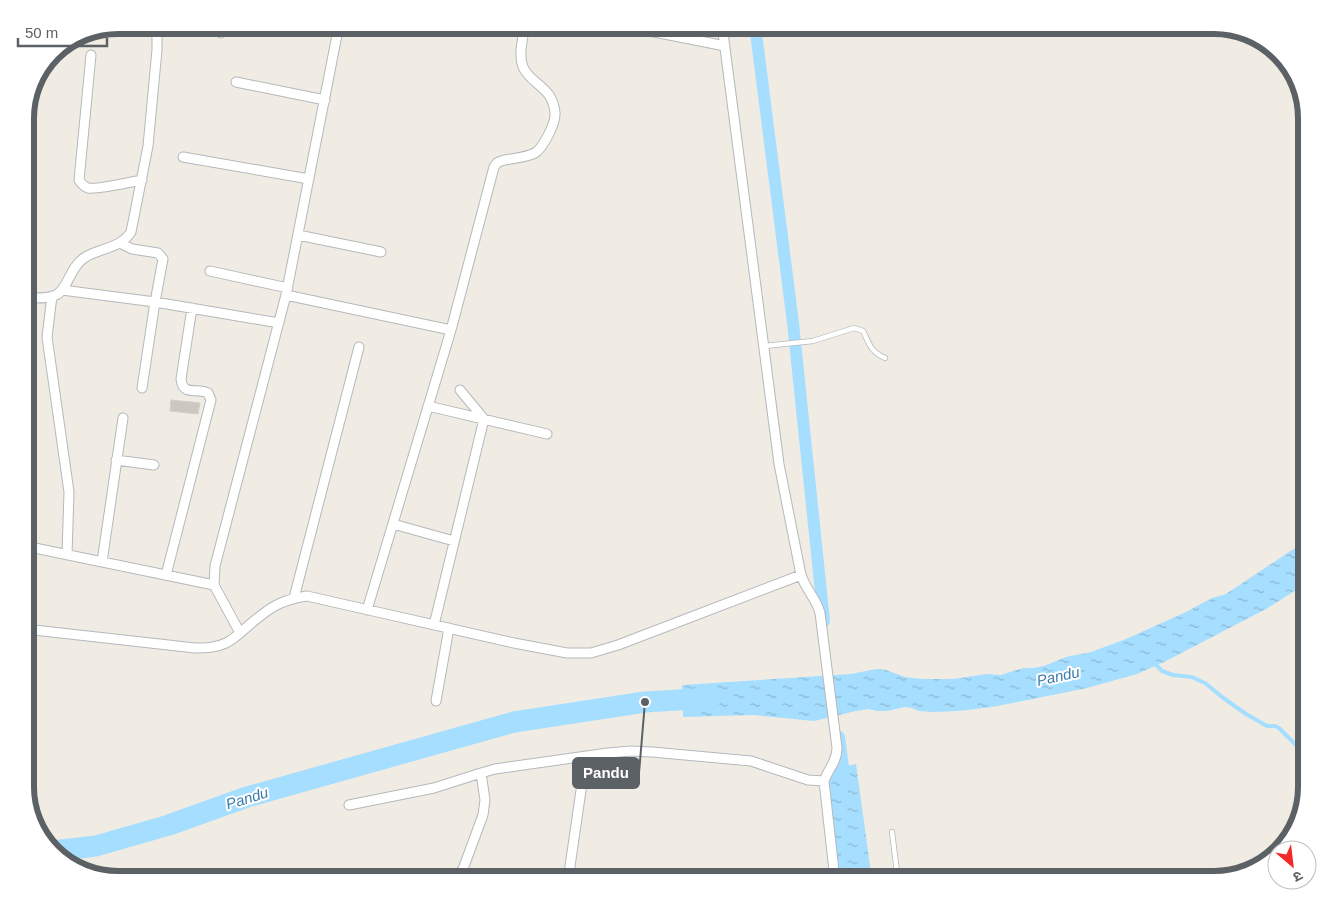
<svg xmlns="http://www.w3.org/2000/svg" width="1332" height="905" viewBox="0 0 1332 905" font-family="Helvetica,'Noto Sans Devanagari',sans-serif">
	<defs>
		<pattern id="water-ripples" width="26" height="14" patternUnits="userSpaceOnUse" patternTransform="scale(1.25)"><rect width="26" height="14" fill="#a5deff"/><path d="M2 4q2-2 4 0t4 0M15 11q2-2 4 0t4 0" fill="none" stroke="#8ab7d2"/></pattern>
	</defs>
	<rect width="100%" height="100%" fill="#f0ece4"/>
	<path fill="url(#water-ripples)" d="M1307,542V583L1266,609L1164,662L1137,674L1087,688L1033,699L992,707L958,711L934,712L919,711L912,708L905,707L887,711H877L869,709L856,711L814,721L753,715L683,717L682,685L851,674L876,669L886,670L905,677L922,679H954L986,674L1001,675L1023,668H1034L1044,666L1066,657L1091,652L1126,639L1184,613L1212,598L1226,594L1292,550Z
		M856,764L872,880H839L829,798L828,769Z"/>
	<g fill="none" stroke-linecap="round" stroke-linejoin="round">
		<path stroke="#a5deff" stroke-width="4" d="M1154,663L1162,671L1173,675L1192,677L1205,683L1222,697L1246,714L1267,726H1275L1279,728L1301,750L1307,760"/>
		<path stroke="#a5deff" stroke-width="12" d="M755,25L793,323L824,621
			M839,737L845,782"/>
		<path stroke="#a5deff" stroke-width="21" d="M53,851L96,846L169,825L247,797L514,722L645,702L711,698"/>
	</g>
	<path fill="#cbc7c1" stroke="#d5cec2" d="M171,400L200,403L198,414L170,411Z"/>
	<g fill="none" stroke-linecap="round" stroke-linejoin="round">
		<defs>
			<path id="lane" d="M764,346L813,341L854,328L863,331C870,345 870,351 885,358
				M892,832L898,880"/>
			<path id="street" d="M619,25L725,46
				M722,25L779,464L801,575C806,590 816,598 820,613L837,748C837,762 828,769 824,781L835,880
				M221,33L222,25
				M91,55L79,180C81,183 84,187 88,188C98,190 130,182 142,180
				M236,82L325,100
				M183,157L309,179
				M298,235L381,252
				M120,243L132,249L158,253L163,259L155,302L142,388
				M210,271L288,288
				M62,290L155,302L279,323
				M286,295L451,330
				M52,296L47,337L69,492L67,555
				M25,298C34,298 48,299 56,295C68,289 70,267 84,258C99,248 120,249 131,232L148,146L157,50V25
				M428,406L547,434
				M116,460L154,465
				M393,524L454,541
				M25,546L214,585
				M102,562L123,418
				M166,575L211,400L208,393C197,387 183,397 181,379L192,308
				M294,598L359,347
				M367,610L451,330L494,167L497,163L501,161C512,158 525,158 535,153C543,148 556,123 555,113C555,108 552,99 549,95C541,84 528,79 523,67C518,54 523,38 525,25
				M434,625L484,419L460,390
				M25,629L195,648C205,648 216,648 226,643C234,639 241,632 248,626C268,609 279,600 307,596L514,643L567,653H591L618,645L801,575
				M240,633L214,585L215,566L286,295L339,25
				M436,701L449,628
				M349,805L434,788L481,773
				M454,880L463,869L483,815L485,800L481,773L495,769L608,753L631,751L652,752L751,761L808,780L824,781
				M568,880L586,756"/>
		</defs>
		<use href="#lane" stroke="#b5b8bc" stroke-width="6"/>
		<use href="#street" stroke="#b5b8bc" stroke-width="11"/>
		<use href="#lane" stroke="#fff" stroke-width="4.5"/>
		<use href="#street" stroke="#fff" stroke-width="9"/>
	</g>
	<g text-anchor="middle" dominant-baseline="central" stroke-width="4" stroke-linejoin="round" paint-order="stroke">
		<g font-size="15" font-style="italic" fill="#397bae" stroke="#fff">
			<text transform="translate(1058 676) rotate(-12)">Pandu</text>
			<text transform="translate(247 798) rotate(-17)">Pandu</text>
		</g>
	</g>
	<path d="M0 0H1332V905H0ZM118 34H1214A84 84 0 0 1 1298 118V787A84 84 0 0 1 1214 871H118A84 84 0 0 1 34 787V118A84 84 0 0 1 118 34Z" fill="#fff" fill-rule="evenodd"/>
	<path fill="none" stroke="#5c6166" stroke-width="6" d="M118 34H1214A84 84 0 0 1 1298 118V787A84 84 0 0 1 1214 871H118A84 84 0 0 1 34 787V118A84 84 0 0 1 118 34Z"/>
	<path fill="none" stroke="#5c6166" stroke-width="2" d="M645 702L639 773"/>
	<circle fill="#5c6166" stroke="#fff" stroke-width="2" cx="645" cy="702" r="5"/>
	<rect fill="#5c6166" stroke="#5c6166" stroke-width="2" x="573" y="758" width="66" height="30" rx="5"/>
	<g font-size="15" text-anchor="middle" font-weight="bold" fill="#fff">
		<text x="606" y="778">Pandu</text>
	</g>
	<g transform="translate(1292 865) rotate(152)"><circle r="24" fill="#ffffff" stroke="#bec0c2"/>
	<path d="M0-4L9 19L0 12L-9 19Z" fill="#f32827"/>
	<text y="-8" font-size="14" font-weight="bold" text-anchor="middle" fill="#5c6166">उ</text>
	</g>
	<path d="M18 38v8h89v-8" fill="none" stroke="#5c6166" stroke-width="2.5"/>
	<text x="25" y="38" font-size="15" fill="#5c6166" stroke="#ffffff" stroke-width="4" paint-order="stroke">50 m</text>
</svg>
